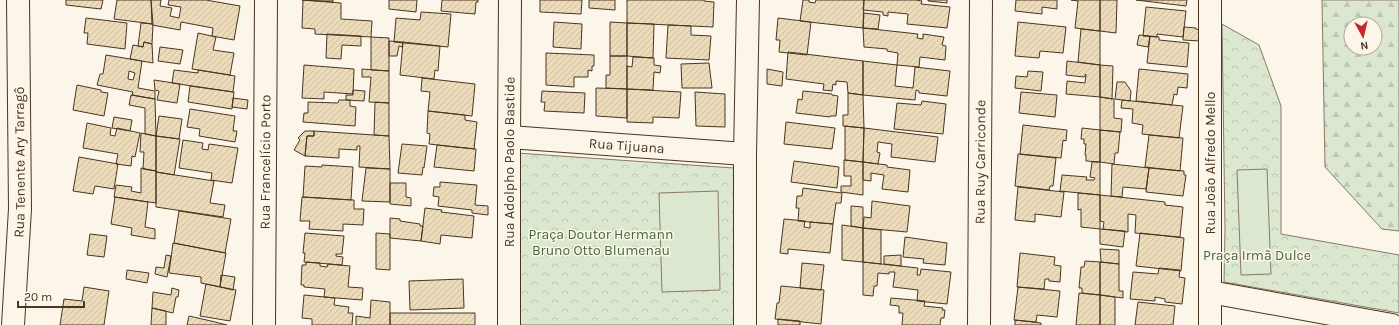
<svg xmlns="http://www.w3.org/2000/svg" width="1399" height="325" viewBox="0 0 1399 325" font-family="Karla,sans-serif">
	<defs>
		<pattern id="forest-firs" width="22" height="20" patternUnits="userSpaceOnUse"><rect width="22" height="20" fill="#dce7d0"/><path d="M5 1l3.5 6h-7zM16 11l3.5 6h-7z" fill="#bec7b2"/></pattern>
		<pattern id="park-crowns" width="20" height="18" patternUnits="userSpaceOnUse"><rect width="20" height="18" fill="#dce7d0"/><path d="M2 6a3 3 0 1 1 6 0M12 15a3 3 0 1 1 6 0" fill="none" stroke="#bec7b2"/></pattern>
		<pattern id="building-hatch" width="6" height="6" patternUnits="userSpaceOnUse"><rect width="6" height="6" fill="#ecdcbc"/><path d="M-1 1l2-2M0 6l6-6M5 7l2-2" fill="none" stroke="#ccbda1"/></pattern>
	</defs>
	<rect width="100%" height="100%" fill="#fbf6e9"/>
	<path fill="url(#forest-firs)" stroke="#887966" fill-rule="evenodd" d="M1322,0H1399V231L1382,229L1325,167ZM1351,24H1375V48H1351Z"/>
	<path fill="url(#park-crowns)" stroke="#887966" d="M1222,24L1259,45L1281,106V234L1399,255V313L1224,282L1225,229Z
		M517,153L734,168L735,325H518Z"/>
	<path fill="#dce7d0" stroke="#887966" d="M1267,169L1271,274L1241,275L1237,170Z
		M718,191L720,290L662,292L659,193Z"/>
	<path fill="url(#building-hatch)" stroke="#4a3520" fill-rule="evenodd" d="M66,0H103L101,9L66,5Z
		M117,0H151L153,24L114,19Z
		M151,0H161L160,6L172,8L170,16L179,18L181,7L168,5L169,0H206L240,6L234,40L212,36L213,28L181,22L180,30L152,25Z
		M302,0H333V2Z
		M303,0L341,3V19L372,21L371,37L315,34V29L302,28Z
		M389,0H417L416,12L389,9Z
		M442,0H478V2H476L475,14L441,11Z
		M540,0H582L581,14L540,12Z
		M589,0H615V10L589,8Z
		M627,0H704V1L714,2L713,27L627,23Z
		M803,0H809V2L815,3L816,0H864L863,28L800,21Z
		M864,0H916L922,1L921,4L950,7L947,28L907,24L908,14L888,12V16L883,15V12L863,10Z
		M928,0H947V3L928,1Z
		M1016,0H1057V9L1042,7V14L1015,11Z
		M1071,0H1100V31L1075,28L1078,1Z
		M1100,0H1117L1116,33L1100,31Z
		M1136,0H1187L1186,6Z
		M1146,7L1186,11L1183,37L1157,34V37L1143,36Z
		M421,12L451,14L448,47L394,42L396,18L420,20Z
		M864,13L880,15L878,29L863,28Z
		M86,18L127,23L125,49L87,44L88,33H84Z
		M778,18L811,22L807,55L779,52L780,40H776Z
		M554,22L582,24L581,49L553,47Z
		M610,22L627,23V56H610Z
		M1018,22L1066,27L1063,53L1040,51L1039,58L1015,56Z
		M141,23L153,24L152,44L144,42L143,47L138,46Z
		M627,23L654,24L653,58L627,56Z
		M668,25L691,26V35L711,36L709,60L666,58Z
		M1184,27L1196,28V29L1200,30V41L1183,40Z
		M863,28L918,34L917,38L923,39V34L944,37L942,45L946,46L945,60L920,57L919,67L897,65L898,53L887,51V49L864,47Z
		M1081,29L1100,31V65L1078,62Z
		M198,33L216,37L213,50L234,53L230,75L192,69Z
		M327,34L361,36V46L342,45L341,59L326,58Z
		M1139,35L1150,36L1148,47L1137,45Z
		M1150,36L1159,37V40L1189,43L1187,67L1147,63Z
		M371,37L389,38V71L371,70Z
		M389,41L403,42L402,47L399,46L397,56H389Z
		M144,42L152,44L153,63L130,59L133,45L143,47Z
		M403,42L440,46L438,71L435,70L434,79L400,75Z
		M160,47L183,50L180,64L158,61Z
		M788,52L863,61V95L848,93L847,82L836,81V85L833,84L832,91L823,90L824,84L786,79Z
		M546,53L594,55V66H592V71L588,70V77H574V87L546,85Z
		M106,55L142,61L138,88L155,91V99L132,95L133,92L97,85L100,74H103ZM129,71L135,73L133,80L128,79Z
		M610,56H627V89L606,88V75H610Z
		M633,57L654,58V65L661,66L660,73L654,72L653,90L627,89V66L632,67Z
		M863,61L897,65L895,86L913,88L915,67L950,71L947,96L919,93V91L916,90L915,100L863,95Z
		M1067,61L1100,65V97L1066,94L1067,81L1085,83L1086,74L1084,77L1066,75Z
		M709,63L712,88H682L681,64Z
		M304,65L354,69L353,94L324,92V99L302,98Z
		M1100,65L1113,66L1112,99L1100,97Z
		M362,69L389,71V103L369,102L371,77H362Z
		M767,69L783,72L782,86L767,84Z
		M1139,69L1188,74L1187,88L1178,87L1177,95L1174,94L1172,105L1136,101Z
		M174,70L198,73V70L235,76L233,92L172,83Z
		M1028,71L1043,72L1041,91L1015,88L1016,76L1027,77Z
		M422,78L475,84L472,116L428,111L430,92L421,91Z
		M154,80L180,84L177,103L157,100L159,91L155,90Z
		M1117,82H1125L1131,91L1130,101L1115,99Z
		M77,85L101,90V92L108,93L104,116L73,110Z
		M190,86L234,92L232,109L188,102Z
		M596,88L627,89V118L596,116Z
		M627,89L681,92L679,118L653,117V123L627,122Z
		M353,90L365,91L364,101L346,100V95H353Z
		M542,91L585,93L584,113L544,111L545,102H541Z
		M803,91L832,94V95L838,96L836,116H830V117L796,113L798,99L802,100Z
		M695,92L725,94V127L696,126Z
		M1021,92L1057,95L1055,117L1019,113Z
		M848,93L863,95L864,128L843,126V115H848Z
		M131,95L155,99L156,136L145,134V108L129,105Z
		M1100,97L1114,99V118L1122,119L1121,132L1100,130Z
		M233,98L248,100L247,109L232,107Z
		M339,100H350V106L356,107L355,126L303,122L304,113H308V102L338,103Z
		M1122,100L1183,106L1179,138L1142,134L1143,125L1132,123L1133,109L1121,108Z
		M922,101L946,104L943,134L894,129L897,103L921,105Z
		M375,102L389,103V136L374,135Z
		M190,109L235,116L233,131H237L235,142L199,136L200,129L187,127Z
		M428,111L465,115V120L477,122L474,149L429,144L430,134L427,133Z
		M159,116L182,119L179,139L156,136Z
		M114,117L132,120L130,131L112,128Z
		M786,122L835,128L832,149L784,144Z
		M87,123L111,128L110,135L115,136L117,128L140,133L135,157L132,156L131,166L116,164L118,154L83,148Z
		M1023,125L1067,130L1066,141L1063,140L1061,158L1020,154Z
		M845,126L864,128L863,162L845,160Z
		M864,128L938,137L935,162L891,157L892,144L878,142L877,152L880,153L878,164L863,162Z
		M1082,128L1100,130V162L1086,161V155H1085L1086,144H1084V139H1081Z
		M1100,130L1120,132L1118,153H1115L1114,164L1100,162Z
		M305,131H314V136H307L305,156L294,150L300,140L298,138Z
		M314,131L389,136L390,169L359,167L360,146H357V150L339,149V158L305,156L307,136H314Z
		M141,133L156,136V171L143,169L144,152H140Z
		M1149,135L1183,138L1180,171L1145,167Z
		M156,136L180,139L174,175L156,172Z
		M183,140L203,143L202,149L208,150L209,144L238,148L232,183L211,180L212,173L179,168Z
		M402,144L427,146L424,168L423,167L422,175L398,173Z
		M437,145L476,149L474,171L434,167Z
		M1018,154L1056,158L1053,186H1050L1049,190L1015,186Z
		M79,157L118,164L114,189L95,186L93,194L73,191Z
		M844,160L863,162V195L841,192V186H851V176H844Z
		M794,161L839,167L837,188L791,182Z
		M863,162L887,165V167L910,170L908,192L882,189L884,175L871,173V181L863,180Z
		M1092,162H1100V195L1060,191L1062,175L1087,177L1086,180H1094L1095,178L1090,177Z
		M1112,164L1149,168L1146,189L1123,187L1122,197L1111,196Z
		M322,165L353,167L351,200L303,197L305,166L322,167Z
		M141,168L156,171V203L114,197L116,185L132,187L131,191L141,193Z
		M366,168L390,169V202L362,201Z
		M1149,168L1184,171V175H1186L1183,196L1146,192Z
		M156,172L214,181L210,203L225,205L223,217L156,207Z
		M440,182L477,185L475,205L488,206V215L472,213V210L438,206L439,197L433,196L434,187H440Z
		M390,183H406V197L411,198V206L390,204Z
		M1018,187L1064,192L1061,217L1035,214V222L1015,220Z
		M803,188L842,193L841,203H836L833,224L798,221L799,208H796L797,196H802Z
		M1078,193L1100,195V229L1081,227V209L1078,210Z
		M1100,195L1165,202V205L1183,207L1180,237L1135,233L1136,215L1128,214V232L1103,229L1104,222L1100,221Z
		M115,197L148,202L145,227L155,229V239L131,235L132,228L111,224Z
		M302,197L354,200V209H364L363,225L343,224V231L309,229L310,221H300Z
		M872,201L910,206L907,232L863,228L864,217L871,218Z
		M851,206L863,207V228L851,226Z
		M425,208L442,210L441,212L474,216L472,238L441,235L440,244L421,241Z
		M179,211L231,219L225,253L174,243Z
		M390,218L400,219V221L420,224V226H423L421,241L390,238Z
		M784,219L805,221L804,227L810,228V222L833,224L830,253L788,249V254L780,253Z
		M842,225L863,228V262L842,260Z
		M863,228L881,230V264L863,262Z
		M1100,229L1125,231L1123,247L1100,244Z
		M305,233L344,236L342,254H336V256L343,257L342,265L304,262L305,253H303Z
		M376,233L390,234V270L376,269Z
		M1140,233L1184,238L1181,271L1136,266Z
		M90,234L107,236L104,257L87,255Z
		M905,237L947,243L945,265L923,263L924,259L903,257Z
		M173,243L226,253L220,287L201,283V277L169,273Z
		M1100,249L1119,250V264L1101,262Z
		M1020,253L1055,257L1054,265L1061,266L1060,282L1049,281V279H1045L1044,289L1017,287Z
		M166,255L171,256L167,277L155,274L156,267L164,268Z
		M901,255V266L884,264V256Z
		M1085,261L1100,262V295L1082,293V288H1079L1081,267H1084Z
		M306,262L320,263V266L327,267L328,264L350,266L348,287L363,288L362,300L324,297L325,289L304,287V285H301L302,265H306Z
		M863,262L918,268L917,275H920L921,269L951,272L947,304L917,301L918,290L893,287L895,272H889V274L878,273L877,286H874L873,296L863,295Z
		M1100,262L1119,264V291H1123V298L1100,295Z
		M802,263L824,265L821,290L800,288Z
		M1159,268L1180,270L1179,277L1185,278L1182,304L1165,302V299L1155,297V301L1130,299L1133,272L1158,274Z
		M127,270L149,273L147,283L126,279Z
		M221,275L235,277L233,290L220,287Z
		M463,279L464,308L410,310L409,281Z
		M206,284L236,290L230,321L200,316Z
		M781,286L824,290L821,324L775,319L777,303H779Z
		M84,287L109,291L104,325H60L64,299L82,301Z
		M1018,287L1060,291L1057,317L1037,315L1036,322L1014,320Z
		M172,288L179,290L178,297H176L173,313L152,308L153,292L171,295Z
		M1079,293L1100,295V325H1076Z
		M304,295L335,298L334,305L349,307L348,313H353L352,325H312V319L302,318Z
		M1100,295L1115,297V325H1100Z
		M891,298L925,301L924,306L943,308L942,310H945L944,318H941L940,325H902L903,313H899V306L890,305Z
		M371,300L390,302V325H356V316L370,318Z
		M1138,302L1175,306L1173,325H1135Z
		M152,308L166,311V325H151Z
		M390,313H475V325H390Z
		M189,316L211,321L227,325H187Z
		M778,319L800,321V325H778Z
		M1015,320L1041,323V325H1015Z"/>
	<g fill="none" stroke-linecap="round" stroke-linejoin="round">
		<defs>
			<g id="minor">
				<path id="s1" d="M509,137L745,154"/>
				<path d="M1210,292L1392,325"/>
				<path id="s2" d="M264,325L266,0"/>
				<path id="s3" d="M509,325V137L510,0"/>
				<path d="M745,325V154L748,0"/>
				<path id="s4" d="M979,325L981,0"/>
				<path d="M1210,325V0"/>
			</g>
			<g id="major">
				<path id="s5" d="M13,325L20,209L18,0"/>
			</g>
		</defs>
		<use href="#minor" stroke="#4a3520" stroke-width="24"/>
		<use href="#major" stroke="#4a3520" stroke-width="24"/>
		<use href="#minor" stroke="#fbf6e9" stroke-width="22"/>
		<use href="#major" stroke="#fbf6e9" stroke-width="22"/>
	</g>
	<g text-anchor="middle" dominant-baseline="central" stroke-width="3" stroke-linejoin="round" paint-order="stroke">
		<g font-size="14" fill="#4a3520" stroke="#fbf6e9">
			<text stroke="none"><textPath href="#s1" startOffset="118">Rua Tijuana</textPath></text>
			<text stroke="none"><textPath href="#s2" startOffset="163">Rua Francelício Porto</textPath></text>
			<text stroke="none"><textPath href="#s3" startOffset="163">Rua Adolpho Paolo Bastide</textPath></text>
			<text stroke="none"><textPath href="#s4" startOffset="163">Rua Ruy Carriconde</textPath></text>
			<text stroke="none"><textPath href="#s5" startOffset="163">Rua Tenente Ary Tarragô</textPath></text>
			<text transform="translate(1210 163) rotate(-90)">Rua João Alfredo Mello</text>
		</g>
		<g font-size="14" fill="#436837" stroke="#fbf6e9">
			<text x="601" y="234">Praça Doutor Hermann<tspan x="601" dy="16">Bruno Otto Blumenau</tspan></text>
			<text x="1257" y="255">Praça Irmã Dulce</text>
		</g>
	</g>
	<g transform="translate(1363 36) rotate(172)"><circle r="19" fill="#fbf6e9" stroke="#b4a999"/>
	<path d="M0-3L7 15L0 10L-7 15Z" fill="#c62828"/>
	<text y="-6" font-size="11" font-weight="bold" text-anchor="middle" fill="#4a3520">N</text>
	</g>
	<path d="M18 301v6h66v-6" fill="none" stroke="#4a3520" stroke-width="2"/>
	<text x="24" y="301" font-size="12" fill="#4a3520" stroke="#fbf6e9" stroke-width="3" paint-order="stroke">20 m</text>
</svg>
